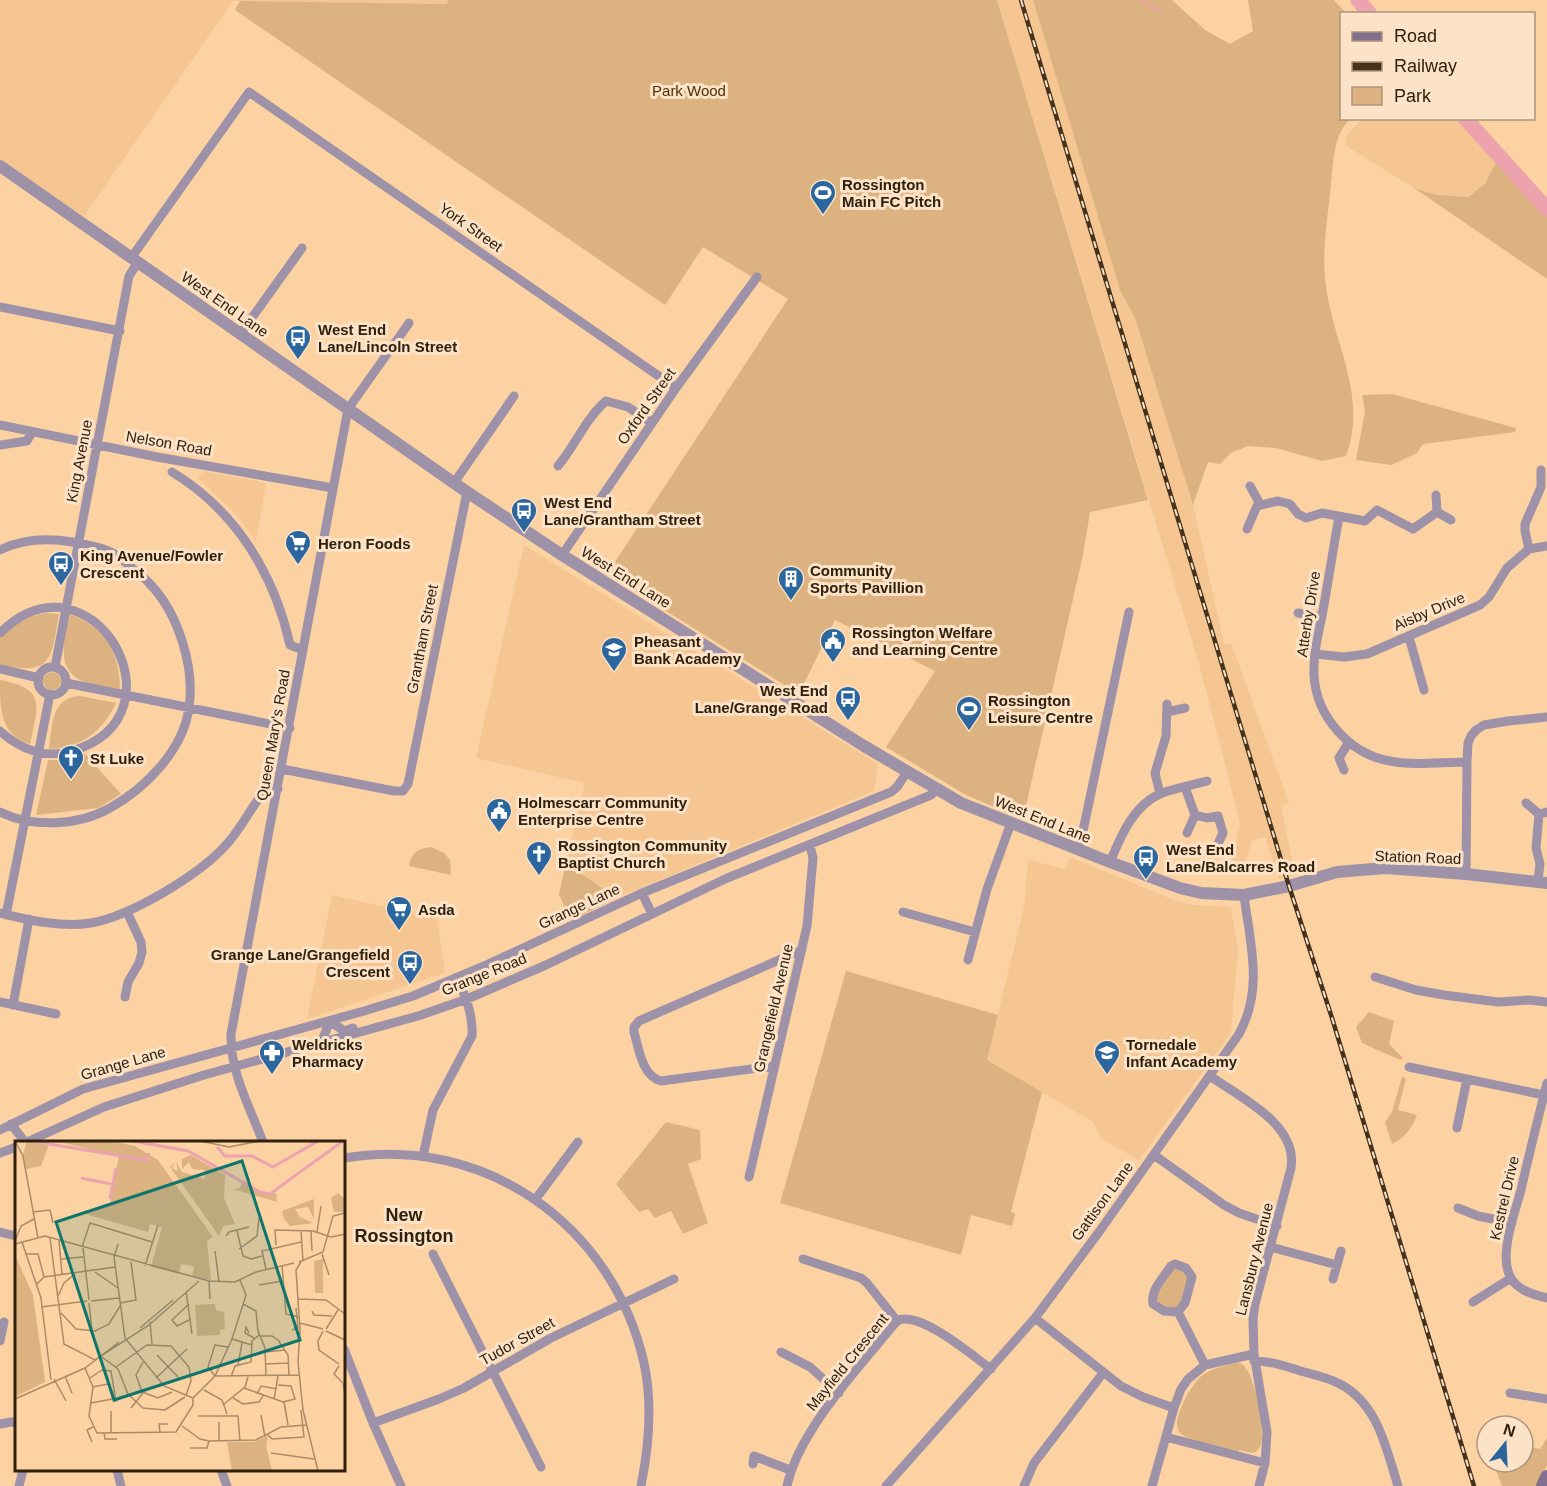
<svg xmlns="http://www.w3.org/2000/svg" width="1547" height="1486" viewBox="0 0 1547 1486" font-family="Arial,sans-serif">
	<rect width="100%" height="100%" fill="#fcd2a3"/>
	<path fill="#f5c691" d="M0,0H449L447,4L233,1L84,216L0,163Z
		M997,0H1033L1120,290L1135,318L1193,505L1224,644L1231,643L1289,803L1281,806L1295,874L1279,879L1265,837L1252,840L1243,869L1232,859L1240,823L1201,671Z
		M1362,119H1462L1498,158L1485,184L1468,197L1437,195L1414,188L1345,145L1347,135Z
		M203,471L266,483L256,541L234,512L198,478Z
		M524,545L878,764L874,791L616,898L566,863L585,783L476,758Z
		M1070,857L1174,900L1193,905L1231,907L1238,950L1231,1033L1139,1160L1100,1138L1093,1122L987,1060L1024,907L1028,860L1065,869Z
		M332,895L437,919L445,973L307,1019Z"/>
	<path fill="#dcb281" d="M449,0H997L1148,500L1090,512L1083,555L1023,819L966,795L886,747L935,671L835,620L799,694L607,574L788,299L703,247L665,305L235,10L240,1L446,4Z
		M1033,0H1172L1205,30L1230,44L1253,31L1248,0H1334L1346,13L1342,14V118L1350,119C1333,136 1334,159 1331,183C1328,218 1321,251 1326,287C1334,345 1368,396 1346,456L1322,461L1276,448L1248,446L1231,453L1220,464L1208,462L1193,505L1135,318L1120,290Z
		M1498,158L1547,215V279L1414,188L1437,195L1468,197L1485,184Z
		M1392,394L1516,428L1515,432L1423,444L1417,453L1391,465L1356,460L1365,411L1362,395Z
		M47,613L59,614C51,659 53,676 0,665V638C11,625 30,615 47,613Z
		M70,614C104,628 120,651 120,689C108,687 93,686 82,681C55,669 64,636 70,614Z
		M43 681a9 9 0 1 1 18 0a9 9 0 1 1-18 0Z
		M0,680C47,689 38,705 30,744C0,735 0,709 0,680Z
		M80,696L116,703C103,731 81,748 49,749C52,727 51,697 80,696Z
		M85,754L121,794L98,808L36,815L48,760H62Z
		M431,847L444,853L450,860L451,875L409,866C412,852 417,849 431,847Z
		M566,863L616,898L576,918L568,915L559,894Z
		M846,971L998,1015L987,1060L1042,1092L1011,1212L1015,1214L1012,1226L971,1215L961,1255L780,1203Z
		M1369,1012L1394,1021L1389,1044L1403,1058L1400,1060L1362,1043L1356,1027Z
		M1402,1077L1406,1078L1398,1110L1417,1115C1412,1128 1405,1138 1392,1144L1385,1122L1392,1112Z
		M666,1122L700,1130L701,1159L688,1164L708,1223L683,1234L671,1211L655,1218L648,1209L639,1212L616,1184Z
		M1171,1266L1189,1272L1182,1309L1158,1308L1153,1292Z
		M1234,1363C1238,1363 1239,1362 1243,1365C1255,1374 1265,1430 1261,1444C1260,1448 1259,1448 1256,1452L1251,1453L1239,1450L1238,1452C1225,1449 1189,1441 1180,1433C1169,1422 1192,1382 1203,1375C1212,1368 1223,1367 1234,1363Z
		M1547,1438V1465L1537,1486H1502L1493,1462H1523V1445L1540,1449Z"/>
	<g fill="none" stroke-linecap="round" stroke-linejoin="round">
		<path stroke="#eda3ae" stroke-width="2" d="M1140,0L1161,12"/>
		<path stroke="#eda3ae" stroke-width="15" d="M1358,0L1370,14
			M1465,118L1547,209"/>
		<path stroke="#9e92a8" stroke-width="9" d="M131,258L249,92L676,388
			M0,307L120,331
			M241,333L302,248
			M0,425L157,457L333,488
			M0,445L27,441L32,432
			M558,466C575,446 586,418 606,401L628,407L652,423
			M172,472C235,510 274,573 290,645L303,650
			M454,483L514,396
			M1250,486L1260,504
			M1436,495L1437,512L1451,520
			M1339,517C1333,550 1328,583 1322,616C1318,635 1313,655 1314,675C1316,716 1349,754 1390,761C1414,766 1442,762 1467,762
			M1247,529L1257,506L1278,501L1290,504L1298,514L1306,518L1322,513L1365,521L1377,510L1413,529L1437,512
			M1529,549L1547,546
			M0,550C22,539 48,538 72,542C84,544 99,546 111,552C119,556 126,563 133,569C139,574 145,578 150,584C178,613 195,667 189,707C184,749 146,788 110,808C78,826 33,828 0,812
			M562,555L676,388L757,277
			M1298,613L1322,617
			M0,633C91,543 191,716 72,751C45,759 20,749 0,731
			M1409,637L1424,690
			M1315,654L1344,657L1367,654L1480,605L1489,597L1507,568L1529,549L1525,531V524L1541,487V470
			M55,667L129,276L138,262
			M38 681a14 14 0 1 1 28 0a14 14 0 1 1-28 0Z
			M0,669L39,678
			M66,683L290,728
			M1167,712L1185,708
			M282,769L394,791H403L408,784L467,492
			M1344,770L1339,758L1349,742
			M1185,787L1195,815
			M1160,794L1155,773L1166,736L1167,704
			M1526,803L1539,814
			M1187,833L1195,815L1207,818L1218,816L1223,833L1217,846
			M1079,850L1129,612
			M1110,862C1121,836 1133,805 1162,793C1176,788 1192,785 1207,781
			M1466,874L1467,762L1468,743L1471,736L1476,730L1484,725L1508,721L1547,717
			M1538,881L1540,864L1536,848L1539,814L1547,812
			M642,893L652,914
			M903,912L975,932
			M0,913C29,920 62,928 91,923C131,916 199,875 226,845C241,829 250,809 263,793L278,789
			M6,915L50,694
			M968,960L987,889L1011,823
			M1375,977L1416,990L1444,995L1498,1002L1529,1000L1547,1002
			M125,997L128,982L139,963L142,952L141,942L127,912
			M0,1002L56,1014
			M13,1005L29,919
			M321,1043L330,1021L344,1031L353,1028
			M774,1066L661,1081C642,1076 639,1049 634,1032V1027L639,1021L802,950
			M1409,1067L1544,1095
			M1210,1076C1241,1098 1298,1124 1291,1168L1255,1304L1253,1319L1254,1354L1267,1432L1265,1463L1259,1486
			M1547,1083C1538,1119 1529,1154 1521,1190C1515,1212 1501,1249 1508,1271C1513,1289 1531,1294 1547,1298
			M11,1124L25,1142
			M1457,1128L1467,1079
			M0,1130L83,1089L364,1011L413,996L484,966L642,893L891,792L897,787L907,772
			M27,1142L104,1107L204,1075L418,1016L467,999L546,965L725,879L931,795L936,790
			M263,1142C250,1108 230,1072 231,1034L348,409L409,323
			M0,1153L16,1147
			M1154,1155L1224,1205L1239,1213L1277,1226
			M423,1156L433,1110L472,1036C473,1015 466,997 457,978
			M344,1158C484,1134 613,1225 644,1363C653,1404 649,1446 641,1486
			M749,1177L807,926L813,858L810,845
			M535,1200L578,1142
			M1458,1208L1478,1216L1512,1223
			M0,1232L16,1236
			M1271,1247L1337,1265
			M433,1254L541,1467
			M803,1259L861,1278L867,1283L897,1321
			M1333,1279L1341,1251
			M1473,1302L1511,1278
			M1178,1312L1185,1303L1192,1277L1186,1268L1175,1264L1171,1266C1164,1277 1150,1290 1153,1304L1164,1311L1178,1312L1205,1365
			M1035,1318L1121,1386L1143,1397L1174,1408
			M0,1341L4,1322
			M344,1349L373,1423L401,1486
			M781,1352L810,1367L839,1393
			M1254,1361C1272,1361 1288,1367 1304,1372C1316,1375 1329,1378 1340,1384C1378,1404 1386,1448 1398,1486
			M1510,1393L1547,1399
			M373,1423L439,1399L464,1388L551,1338L674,1279
			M0,1424L11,1422L16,1423
			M1166,1437L1265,1463
			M753,1464L754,1456L790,1470
			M117,1470L121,1486
			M221,1470L227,1486
			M19,1486L23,1470
			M787,1486C799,1430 860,1366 897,1321C918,1309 973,1356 991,1369
			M886,1486L1035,1318L1099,1232L1239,1034C1264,988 1250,944 1244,895
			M1024,1486L1034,1463L1103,1373
			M1152,1486L1174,1408L1181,1389L1188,1379L1205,1365L1254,1354"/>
		<path stroke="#9e92a8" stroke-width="12" d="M0,166L467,492L562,555L864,746L961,803L1110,862L1180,888L1201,893L1244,895L1289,886L1337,872L1385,868L1466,874L1547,883"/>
		<path stroke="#816f8f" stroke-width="14" d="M1543,1486L1547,1477"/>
		<defs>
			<path id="rail" d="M1021,0L1289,886L1332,1018L1474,1486"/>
		</defs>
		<use href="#rail" stroke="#45321d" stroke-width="4.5"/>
		<use href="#rail" stroke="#fce3c7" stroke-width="2" stroke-dasharray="7" stroke-linecap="butt"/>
	</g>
	<defs>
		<symbol id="stadium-pin" viewBox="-11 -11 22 30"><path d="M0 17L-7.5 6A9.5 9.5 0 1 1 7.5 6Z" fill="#2b669e" stroke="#fce3c7"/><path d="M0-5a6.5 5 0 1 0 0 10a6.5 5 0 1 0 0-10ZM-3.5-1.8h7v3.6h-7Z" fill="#fff"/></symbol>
		<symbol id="bus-pin" viewBox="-11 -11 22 30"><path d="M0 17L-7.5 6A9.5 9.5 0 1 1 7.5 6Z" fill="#2b669e" stroke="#fce3c7"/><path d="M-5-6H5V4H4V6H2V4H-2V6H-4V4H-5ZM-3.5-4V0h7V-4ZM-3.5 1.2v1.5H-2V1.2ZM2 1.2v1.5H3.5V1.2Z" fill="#fff"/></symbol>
		<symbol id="supermarket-pin" viewBox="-11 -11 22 30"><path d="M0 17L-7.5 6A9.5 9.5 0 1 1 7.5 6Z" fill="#2b669e" stroke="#fce3c7"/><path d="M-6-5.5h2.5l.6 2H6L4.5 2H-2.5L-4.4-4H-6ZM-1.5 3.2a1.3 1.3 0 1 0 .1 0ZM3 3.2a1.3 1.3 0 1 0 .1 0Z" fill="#fff"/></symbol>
		<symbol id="building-pin" viewBox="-11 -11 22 30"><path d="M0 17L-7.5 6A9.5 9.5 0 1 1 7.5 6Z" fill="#2b669e" stroke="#fce3c7"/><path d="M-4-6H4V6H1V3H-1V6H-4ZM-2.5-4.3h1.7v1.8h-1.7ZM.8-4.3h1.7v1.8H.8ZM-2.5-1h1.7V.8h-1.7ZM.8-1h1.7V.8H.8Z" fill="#fff"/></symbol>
		<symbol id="civic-pin" viewBox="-11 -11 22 30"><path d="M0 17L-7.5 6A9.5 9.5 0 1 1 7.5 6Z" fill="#2b669e" stroke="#fce3c7"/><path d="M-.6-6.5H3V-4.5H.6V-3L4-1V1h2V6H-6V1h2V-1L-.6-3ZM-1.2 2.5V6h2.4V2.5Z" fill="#fff"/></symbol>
		<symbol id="school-pin" viewBox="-11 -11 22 30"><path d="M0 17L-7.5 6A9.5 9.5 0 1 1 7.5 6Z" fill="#2b669e" stroke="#fce3c7"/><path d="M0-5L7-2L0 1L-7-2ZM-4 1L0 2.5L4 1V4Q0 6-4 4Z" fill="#fff"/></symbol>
		<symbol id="church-pin" viewBox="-11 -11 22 30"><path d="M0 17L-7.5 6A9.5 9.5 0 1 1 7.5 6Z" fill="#2b669e" stroke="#fce3c7"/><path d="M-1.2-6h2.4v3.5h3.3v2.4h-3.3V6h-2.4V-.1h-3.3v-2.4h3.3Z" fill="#fff"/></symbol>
		<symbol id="pharmacy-pin" viewBox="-11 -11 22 30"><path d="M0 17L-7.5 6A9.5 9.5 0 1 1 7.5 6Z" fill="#2b669e" stroke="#fce3c7"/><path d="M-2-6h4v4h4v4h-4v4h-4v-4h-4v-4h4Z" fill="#fff"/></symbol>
	</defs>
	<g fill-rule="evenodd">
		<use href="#stadium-pin" x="808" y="178" width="30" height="40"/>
		<use href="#bus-pin" x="283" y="323" width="30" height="40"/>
		<use href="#bus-pin" x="509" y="496" width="30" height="40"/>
		<use href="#supermarket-pin" x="283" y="528" width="30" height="40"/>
		<use href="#bus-pin" x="46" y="549" width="30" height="40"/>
		<use href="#building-pin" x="776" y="564" width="30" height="40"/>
		<use href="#civic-pin" x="818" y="626" width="30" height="40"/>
		<use href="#school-pin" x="599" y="635" width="30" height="40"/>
		<use href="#bus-pin" x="833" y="684" width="30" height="40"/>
		<use href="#stadium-pin" x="954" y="694" width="30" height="40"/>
		<use href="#church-pin" x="56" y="743" width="30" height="40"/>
		<use href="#civic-pin" x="484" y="796" width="30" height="40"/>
		<use href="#church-pin" x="524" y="839" width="30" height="40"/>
		<use href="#bus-pin" x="1131" y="843" width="30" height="40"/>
		<use href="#supermarket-pin" x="384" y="894" width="30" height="40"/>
		<use href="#bus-pin" x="395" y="948" width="30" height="40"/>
		<use href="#pharmacy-pin" x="257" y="1038" width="30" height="40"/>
		<use href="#school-pin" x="1092" y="1038" width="30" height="40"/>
	</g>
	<g text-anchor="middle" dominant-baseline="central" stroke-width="6" stroke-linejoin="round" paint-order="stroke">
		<g font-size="15" fill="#4f3003" stroke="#fce3c7">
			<text x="689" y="90">Park Wood</text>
		</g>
		<g font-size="15" font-weight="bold" fill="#30200e" stroke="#fce3c7" text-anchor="start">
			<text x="842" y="184">Rossington<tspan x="842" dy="17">Main FC Pitch</tspan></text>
			<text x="318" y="329">West End<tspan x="318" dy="17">Lane/Lincoln Street</tspan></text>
			<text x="544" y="502">West End<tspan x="544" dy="17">Lane/Grantham Street</tspan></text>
			<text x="318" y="543">Heron Foods</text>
			<text x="80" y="555">King Avenue/Fowler<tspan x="80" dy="17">Crescent</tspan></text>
			<text x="810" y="570">Community<tspan x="810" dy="17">Sports Pavillion</tspan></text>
			<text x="852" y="632">Rossington Welfare<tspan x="852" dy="17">and Learning Centre</tspan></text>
			<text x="634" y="641">Pheasant<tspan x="634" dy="17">Bank Academy</tspan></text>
			<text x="828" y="690" text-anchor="end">West End<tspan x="828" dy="17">Lane/Grange Road</tspan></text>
			<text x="988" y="700">Rossington<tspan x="988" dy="17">Leisure Centre</tspan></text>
			<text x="90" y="758">St Luke</text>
			<text x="518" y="802">Holmescarr Community<tspan x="518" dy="17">Enterprise Centre</tspan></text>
			<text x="558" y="845">Rossington Community<tspan x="558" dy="17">Baptist Church</tspan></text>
			<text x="1166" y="849">West End<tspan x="1166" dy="17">Lane/Balcarres Road</tspan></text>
			<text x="418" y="909">Asda</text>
			<text x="390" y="954" text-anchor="end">Grange Lane/Grangefield<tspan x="390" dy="17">Crescent</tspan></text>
			<text x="292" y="1044">Weldricks<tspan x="292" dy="17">Pharmacy</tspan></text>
			<text x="1126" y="1044">Tornedale<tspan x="1126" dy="17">Infant Academy</tspan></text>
		</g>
		<g font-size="15" fill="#30200e" stroke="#fce3c7">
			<text transform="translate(471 227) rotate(35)">York Street</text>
			<text transform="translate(225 304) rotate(35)">West End Lane</text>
			<text transform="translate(646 406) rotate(-55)">Oxford Street</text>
			<text transform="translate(169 443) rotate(10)">Nelson Road</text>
			<text transform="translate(79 461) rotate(-79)">King Avenue</text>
			<text transform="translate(626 577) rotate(32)">West End Lane</text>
			<text transform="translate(1429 611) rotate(-23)">Aisby Drive</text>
			<text transform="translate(1308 614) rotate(-81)">Atterby Drive</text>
			<text transform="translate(422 639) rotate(-79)">Grantham Street</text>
			<text transform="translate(273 735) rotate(-80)">Queen Mary's Road</text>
			<text transform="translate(1043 819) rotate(22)">West End Lane</text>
			<text transform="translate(1418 857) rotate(2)">Station Road</text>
			<text transform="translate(579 906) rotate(-25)">Grange Lane</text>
			<text transform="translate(484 974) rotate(-22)">Grange Road</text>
			<text transform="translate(773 1008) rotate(-77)">Grangefield Avenue</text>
			<text transform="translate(123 1063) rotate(-16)">Grange Lane</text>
			<text transform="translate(1504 1198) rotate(-77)">Kestrel Drive</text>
			<text transform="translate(1102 1201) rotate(-54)">Gattison Lane</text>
			<text transform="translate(1254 1259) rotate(-76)">Lansbury Avenue</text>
			<text transform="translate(517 1341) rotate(-29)">Tudor Street</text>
			<text transform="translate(847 1362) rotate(-51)">Mayfield Crescent</text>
		</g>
		<g font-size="18" font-weight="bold" fill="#30200e" stroke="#fce3c7">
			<text x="404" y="1215">New<tspan x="404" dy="21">Rossington</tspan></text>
		</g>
	</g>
	<g transform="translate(15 1141)">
		<rect width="330" height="330" fill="#fcd2a3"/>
		<path d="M12,0L34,4L26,25L11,28L8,14ZM40,0H95L120,5L143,19L198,96L192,100L196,139L177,136L179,125L166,123L164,133L136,126L147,86L135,83L133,91L70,73L95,63L104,15ZM176,14L210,34L209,57L220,83L208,85L204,95L155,26L159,22L157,27L163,30L161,21L167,31L190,38L189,29L177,28L174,21L167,28V18ZM227,41L245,52H261L262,61L218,48L225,47ZM323,52L330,58V71H319L316,57ZM299,58V78L293,66L280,68L285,76L298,82L275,85L269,78L267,70ZM0,114L18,154L30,241L0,256ZM308,118V152H300L299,120ZM200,163L201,169L209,171L210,188L205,189V194L182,195L180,164ZM253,295L251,304L257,330H217L212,301H239Z" fill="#dcb281"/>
		<path fill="none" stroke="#eda3ae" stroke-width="3" d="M16,0L131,19L134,12M118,0L173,10L245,51L255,53L328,0M202,6L210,15H237L258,26L303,0M66,37L96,43M95,58L101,27"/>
		<path fill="none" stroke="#aa8b67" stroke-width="1.5" d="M185,0L214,6L245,0M1,2L8,15L23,97M18,71L35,69L38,82M222,90L228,115L236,118L247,115M286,90L288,120M296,90L297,110M302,91L306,65M211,95L214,91L234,86M35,97L49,203L80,219L134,184L184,140M44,99L47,133M0,100L6,85L19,78M7,101L26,157L36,239M0,103L30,95L194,140L220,141L241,131L279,122M103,103L99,116L110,197L149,245L178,257M261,104L260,89L298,90L316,96L330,93M67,106L75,82L137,101M68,107L74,159M224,108L242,95L244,77M200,110L204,141M10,113H23L29,136L21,144M307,113L314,134M46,118L68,116M284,121L308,111L318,75L330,72M286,121L281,129L285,189L283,221L288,269L303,330M130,125L143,84M267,125L271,173L284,176M251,128L247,110L286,101M80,131L103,147M29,136L100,126M194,140L195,158M244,144L268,140M171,150L177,193M43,155L49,142L62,131M283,158L311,159L330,173M76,160L104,157M74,162L77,190M105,162L121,159L116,121M174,163L157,179L162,185L176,178M228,163L241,170L243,190L250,207L251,235M26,166L72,160M297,170L299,174L317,175M46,172L61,188L80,190L94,183L105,165M135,181L137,203M285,182L308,188M125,187L158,159M311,188L323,169M277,189L283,187L281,167M308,190L303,200L304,209L324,223M311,190L330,199M234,192L231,186L230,192L239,197M245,195H257L263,199L273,214L274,234M217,198L237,204M250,211L270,209M142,214L163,236M87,216L103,228L113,253L128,267L150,269L170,256M128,221L121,234L127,251L143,257L157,251M251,223L273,222M223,224L227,202M324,225L319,233L328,242L330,254M101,226L132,204L156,205L174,226L176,240L171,254M70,227L78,246L74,275L82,292L161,291L178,264V257M50,235L57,252M200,235L284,234M200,235L193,226L200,204L213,206M216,236L220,225L236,221L237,200L244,194M75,237L87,229L96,230L101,261M141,237L172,208M39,238L51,260M78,246L93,243V239M229,247L268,261L280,258L276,245L263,244M189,249L207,259L212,273M242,253L246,245L262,248M178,257L200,235L217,198L231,154L225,139M218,257L228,263L244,261L248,255M0,258L70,227L104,201M259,258L263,235M269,261L273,284M76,262L97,258M209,263L230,246L233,236M116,267L128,252M246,274L250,296M183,275H223L225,300M167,285L185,298L194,300L241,299L266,286L291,284M96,291V270M89,292L90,298H102M145,292L144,283H153M253,294L257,298L289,296L286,269M204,300V281M77,301L72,289L78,286M175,307H192L194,300M256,312L299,318"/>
		<path fill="#0f766e" fill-opacity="0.15" stroke="#0f766e" stroke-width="3" d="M227,20L285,199L99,259L41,81Z"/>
		<rect width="330" height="330" fill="none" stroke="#30200e" stroke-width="3"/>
	</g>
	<rect x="1340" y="12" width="195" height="108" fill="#fce3c7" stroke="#aa957d" stroke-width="1.5"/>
	<rect x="1352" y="32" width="30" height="9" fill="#816f8f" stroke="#aa957d" stroke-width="1.5"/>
	<text x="1394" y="42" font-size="18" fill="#30200e">Road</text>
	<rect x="1352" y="62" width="30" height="9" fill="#45321d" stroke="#aa957d" stroke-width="1.5"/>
	<text x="1394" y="72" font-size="18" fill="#30200e">Railway</text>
	<rect x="1352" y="87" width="30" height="18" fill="#dcb281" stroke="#aa957d" stroke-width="1.5"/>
	<text x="1394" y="102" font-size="18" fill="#30200e">Park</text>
	<g transform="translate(1505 1444) rotate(18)"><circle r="28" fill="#fce3c7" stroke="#aa957d" stroke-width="1.5"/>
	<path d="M0-4.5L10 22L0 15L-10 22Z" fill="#2b669e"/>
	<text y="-9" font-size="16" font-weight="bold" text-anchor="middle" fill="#30200e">N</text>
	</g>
</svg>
